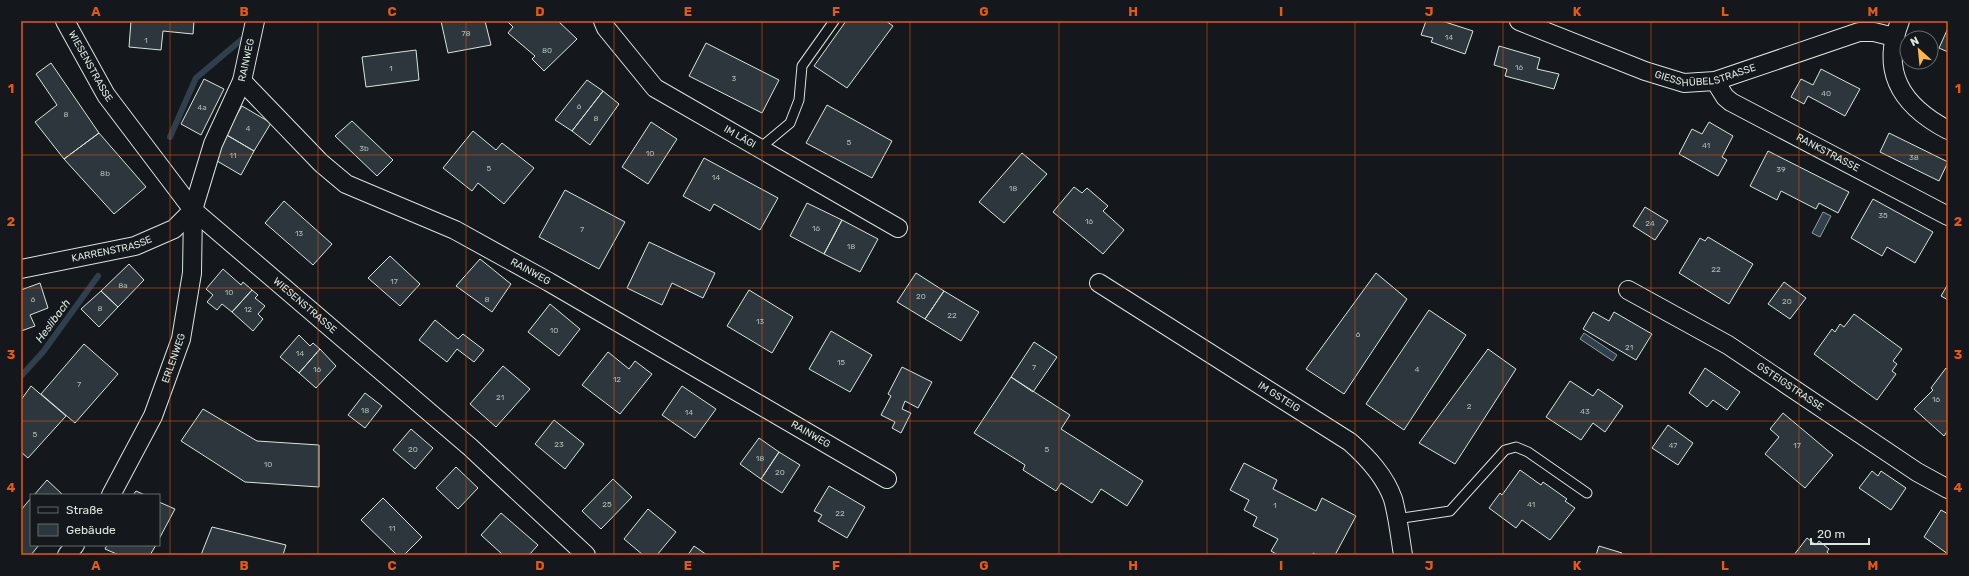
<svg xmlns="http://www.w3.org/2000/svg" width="1969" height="576" viewBox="0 0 1969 576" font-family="Rubik,sans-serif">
	<rect width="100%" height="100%" fill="#14181c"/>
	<path fill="#2f3f4d" stroke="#939e99" d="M1823,212L1831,216L1820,237L1812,233Z
		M1584,333L1617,355L1613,361L1580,339Z"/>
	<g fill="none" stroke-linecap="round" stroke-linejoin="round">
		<path stroke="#2f3f4d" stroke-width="6" d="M170,137L196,78L241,40
			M21,376L43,352L98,276"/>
	</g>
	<path fill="#2c363c" stroke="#d8e6dc" d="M131,21H194L193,34L163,31L161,50L129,47Z
		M441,21H485L491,45L448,53Z
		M507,21H558L577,39L544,71L532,59L535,56L508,33L513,27Z
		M846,21H886L893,26L847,88L814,66Z
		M1426,21H1442L1473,31L1465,54L1431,42L1433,38L1421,35Z
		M1948,28V52L1939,48Z
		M706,43L779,80L762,113L689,76Z
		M1499,46L1540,58L1537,69L1559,74L1554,89L1505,76L1507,69L1494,65Z
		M416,50L419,80L366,87L362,57Z
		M51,63L99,133L64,159L35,122L57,105L36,74Z
		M1821,69L1860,89L1845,116L1808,96L1804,104L1791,97L1801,79L1813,85Z
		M204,79L224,89L201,135L181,124Z
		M587,80L603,91L572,131L555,120Z
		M603,91L619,104L590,145L572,131Z
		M827,105L892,141L872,178L806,143Z
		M242,106L271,123L254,151L225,134Z
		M352,121L393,160L377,176L335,136Z
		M651,122L677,139L648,184L622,167Z
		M1709,122L1733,136L1722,157L1727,160L1718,176L1679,154L1692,129L1702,134Z
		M473,131L496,150L502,143L534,168L504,204L478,183L472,191L443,168Z
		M99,133L146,187L114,214L64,159Z
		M1889,133L1948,162L1939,181L1880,152Z
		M225,134L254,151L241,175L212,158Z
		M1768,151L1849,192L1838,213L1819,203L1816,209L1781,191L1777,200L1750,186Z
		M1022,153L1047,174L1004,223L979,202Z
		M704,158L778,198L760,230L714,204L710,211L683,196Z
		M1074,187L1082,193L1087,188L1108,206L1103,211L1124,230L1103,254L1053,212Z
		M565,190L625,222L599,269L539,237Z
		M1873,199L1933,232L1915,263L1887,247L1882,256L1851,238Z
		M284,201L332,244L313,265L265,223Z
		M807,203L842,220L824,254L790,236Z
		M1645,207L1668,221L1655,240L1633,226Z
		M842,220L878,239L860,272L824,254Z
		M1708,237L1753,264L1729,304L1679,273L1700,238L1705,241Z
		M649,242L715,273L703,298L672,283L662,305L627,288Z
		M390,256L420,284L400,306L368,278Z
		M480,259L511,284L492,312L456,286Z
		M129,264L144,280L118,307L101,291Z
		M223,269L241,285L243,282L252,290L232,312L222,304L217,310L207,302L213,295L206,289Z
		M916,273L944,291L925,319L897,302Z
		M1376,273L1407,299L1344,394L1306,369Z
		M1784,282L1806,298L1790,319L1768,304Z
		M40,283L48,308L30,315L35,326L21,331V290Z
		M1948,284V300L1941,296Z
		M252,290L258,295L255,298L265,306L258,314L263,319L253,331L232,312Z
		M749,290L793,317L772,353L727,326Z
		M101,291L118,307L99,327L81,309Z
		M944,291L979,312L961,341L925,319Z
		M550,304L580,329L559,356L528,332Z
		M1429,310L1466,335L1404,430L1366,404Z
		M1593,312L1609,321L1614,312L1652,334L1636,360L1583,329Z
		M1854,314L1902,349L1893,361L1897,364L1892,371L1896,374L1877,400L1814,354L1832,329L1835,332L1840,324L1844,327Z
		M435,320L458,339L463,334L484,350L474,362L457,349L447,362L419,340Z
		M831,331L872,355L850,392L809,369Z
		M299,335L310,346L313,343L320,349L299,373L280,357Z
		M1034,342L1057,357L1033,392L1011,377Z
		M84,344L118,374L75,423L41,394Z
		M320,349L336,366L316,388L299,373Z
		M1488,349L1516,369L1455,464L1419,443Z
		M608,352L629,369L635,361L652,374L620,414L582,385Z
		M503,366L530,389L496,427L470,404Z
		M902,367L932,382L918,408L905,401L902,409L911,413L901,433L892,428L895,422L881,415L891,396L888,394Z
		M1705,368L1740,392L1727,410L1713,400L1707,407L1689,393Z
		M1946,368L1948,370V430L1944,436L1914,409L1933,390L1931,388Z
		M1011,377L1070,415L1061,429L1143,481L1127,506L1101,489L1092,503L1061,483L1056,491L1023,470L1025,465L974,433Z
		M1570,381L1593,396L1598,389L1623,406L1605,432L1593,423L1581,440L1546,417Z
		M31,386L66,416L28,458L21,452V400Z
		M682,386L716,409L695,438L662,415Z
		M365,393L382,406L365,428L348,415Z
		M203,409L257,441L319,445V487L245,482L181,441Z
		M1783,413L1833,455L1805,488L1765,454L1779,437L1770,429Z
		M554,420L584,444L565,469L535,444Z
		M1668,425L1693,443L1678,465L1652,448Z
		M411,429L433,448L415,469L393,450Z
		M759,438L779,452L761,479L740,464Z
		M779,452L800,465L782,493L761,479Z
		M1244,463L1277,480L1273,489L1316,511L1322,498L1356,516L1335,555H1317L1313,553L1312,555H1278L1271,551L1278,539L1253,526L1257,517L1244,510L1249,500L1230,490Z
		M456,467L478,488L458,509L436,488Z
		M1520,470L1541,485L1543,482L1567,499L1565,501L1575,508L1550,540L1522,520L1516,528L1489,508L1500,493L1502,495Z
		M1872,471L1878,476L1881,471L1906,488L1891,510L1859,488Z
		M613,479L632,497L601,529L582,511Z
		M47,480L63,495H34Z
		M829,486L865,507L847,538L818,521L822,515L814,511Z
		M136,491L145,495H133Z
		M31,498V545H39L31,555H21V510Z
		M383,498L422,537L404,555H397L361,520Z
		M159,502L175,509L159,539Z
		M648,509L676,532L657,555H643L624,539Z
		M1941,510L1948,514V554L1924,537Z
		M501,513L538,545L529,555H503L481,535Z
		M212,527L286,545L283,555H201Z
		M1807,538L1816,545L1819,541L1829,549L1827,552L1830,555H1794Z
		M107,545H156L150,555H119L105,549Z
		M694,546L707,555H688Z
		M1599,546L1622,553V555H1596Z"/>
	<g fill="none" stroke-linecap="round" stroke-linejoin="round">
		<defs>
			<path id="lane" d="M760,148L790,123L799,100L802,66L834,21
				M1396,519L1450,511L1505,450L1516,447L1528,452L1587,493"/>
			<g id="street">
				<path id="s1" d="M65,21L106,95L193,210L470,447L586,555"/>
				<path id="s2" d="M603,21L606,28L655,88L898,228"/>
				<path id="s3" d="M1519,21L1645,71L1684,83L1715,81L1859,32H1874L1894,37"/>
				<path d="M1900,21C1880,72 1902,106 1948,130"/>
				<path id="s4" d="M242,81L321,163L346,184L455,230L549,282L887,479"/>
				<path id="s5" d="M1715,81L1725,97L1731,102L1948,216"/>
				<path id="s6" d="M21,269L135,246L174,229L193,210"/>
				<path id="s7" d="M1099,283L1350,442C1368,458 1385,476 1393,499C1398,517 1400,537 1403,555"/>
				<path id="s8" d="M1628,290L1728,345L1917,472L1948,489"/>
				<path id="s9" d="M111,495L153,416L181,339L192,273L193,210L213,144L242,81L255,21"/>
				<path d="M67,555L75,545"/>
			</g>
		</defs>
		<use href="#lane" stroke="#d8e6dc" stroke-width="11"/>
		<use href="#street" stroke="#d8e6dc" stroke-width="20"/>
		<use href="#lane" stroke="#14181c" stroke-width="9"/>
		<use href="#street" stroke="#14181c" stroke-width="18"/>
	</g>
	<path fill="none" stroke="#e8590c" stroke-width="1" stroke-opacity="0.55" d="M170,21V555M318,21V555M466,21V555M614,21V555M762,21V555M910,21V555M1059,21V555M1207,21V555M1355,21V555M1503,21V555M1651,21V555M1799,21V555M21,155H1948M21,288H1948M21,421H1948"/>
	<g text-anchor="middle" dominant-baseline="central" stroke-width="3" stroke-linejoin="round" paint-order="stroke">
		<g font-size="8" fill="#adbab4">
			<text x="466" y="33">78</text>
			<text x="1449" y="37">14</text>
			<text x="146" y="40">1</text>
			<text x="547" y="50">80</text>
			<text x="1519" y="67">16</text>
			<text x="391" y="68">1</text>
			<text x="734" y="78">3</text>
			<text x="1826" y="93">40</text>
			<text x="579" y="106">6</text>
			<text x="202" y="107">4a</text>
			<text x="66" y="114">8</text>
			<text x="596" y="118">8</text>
			<text x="248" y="128">4</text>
			<text x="849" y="142">5</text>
			<text x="1706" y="145">41</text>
			<text x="364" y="148">3b</text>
			<text x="650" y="153">10</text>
			<text x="233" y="155">11</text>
			<text x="1914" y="157">38</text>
			<text x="489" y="168">5</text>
			<text x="1781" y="169">39</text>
			<text x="105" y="173">8b</text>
			<text x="716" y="177">14</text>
			<text x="1013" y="188">18</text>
			<text x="1883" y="215">35</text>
			<text x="1089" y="221">16</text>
			<text x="1650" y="223">24</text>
			<text x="816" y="228">16</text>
			<text x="582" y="229">7</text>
			<text x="299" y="233">13</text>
			<text x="851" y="246">18</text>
			<text x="1716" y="269">22</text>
			<text x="394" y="281">17</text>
			<text x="123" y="285">8a</text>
			<text x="229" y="292">10</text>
			<text x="921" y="296">20</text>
			<text x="33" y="299">6</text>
			<text x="487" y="299">8</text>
			<text x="1787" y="301">20</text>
			<text x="100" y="308">8</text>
			<text x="248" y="309">12</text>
			<text x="952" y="315">22</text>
			<text x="760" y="321">13</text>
			<text x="554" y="330">10</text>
			<text x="1358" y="334">6</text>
			<text x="1629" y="347">21</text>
			<text x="300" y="353">14</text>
			<text x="841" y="362">15</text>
			<text x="1034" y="367">7</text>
			<text x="317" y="369">16</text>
			<text x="1417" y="369">4</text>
			<text x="617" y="379">12</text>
			<text x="79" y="384">7</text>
			<text x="500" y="397">21</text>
			<text x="1936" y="399">16</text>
			<text x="1469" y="406">2</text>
			<text x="365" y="410">18</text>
			<text x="1585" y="411">43</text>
			<text x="689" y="412">14</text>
			<text x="35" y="434">5</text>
			<text x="559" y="444">23</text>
			<text x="1673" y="445">47</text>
			<text x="1797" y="445">17</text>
			<text x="413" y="449">20</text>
			<text x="1047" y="449">5</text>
			<text x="760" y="458">18</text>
			<text x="268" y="464">10</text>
			<text x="780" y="472">20</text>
			<text x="607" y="504">25</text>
			<text x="1531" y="504">41</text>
			<text x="1275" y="505">1</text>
			<text x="840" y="513">22</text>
			<text x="392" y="528">11</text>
		</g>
		<g font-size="10" fill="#d8e6dc" stroke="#14181c">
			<text stroke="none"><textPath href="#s9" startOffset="461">RAINWEG</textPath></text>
			<text stroke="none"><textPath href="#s1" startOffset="52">WIESENSTRASSE</textPath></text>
			<text stroke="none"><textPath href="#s3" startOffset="198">GIESSHÜBELSTRASSE</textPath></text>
			<text stroke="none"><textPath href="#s2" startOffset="183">IM LÄGI</textPath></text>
			<text stroke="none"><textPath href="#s5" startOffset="136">RANKSTRASSE</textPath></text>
			<text stroke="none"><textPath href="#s6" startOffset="93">KARRENSTRASSE</textPath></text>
			<text stroke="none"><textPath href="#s4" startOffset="351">RAINWEG</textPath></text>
			<text stroke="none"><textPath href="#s1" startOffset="376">WIESENSTRASSE</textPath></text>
			<text stroke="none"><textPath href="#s9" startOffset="151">ERLENWEG</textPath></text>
			<text stroke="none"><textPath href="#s8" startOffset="189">GSTEIGSTRASSE</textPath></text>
			<text stroke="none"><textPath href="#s7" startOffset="213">IM GSTEIG</textPath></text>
			<text stroke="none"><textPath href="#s4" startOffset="675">RAINWEG</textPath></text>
		</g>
		<g font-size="11" font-style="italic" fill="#d8e6dc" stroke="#14181c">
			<text transform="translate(53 321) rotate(-54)">Heslibach</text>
		</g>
	</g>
	<rect width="1969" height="576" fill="none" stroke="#14181c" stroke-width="44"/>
	<rect x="30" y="494" width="130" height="52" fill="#14181c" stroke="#626a69"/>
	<rect x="38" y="507" width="20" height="6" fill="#14181c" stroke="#626a69"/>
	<text x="66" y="514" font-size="12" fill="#d8e6dc">Straße</text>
	<rect x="38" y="524" width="20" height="12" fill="#2c363c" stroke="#626a69"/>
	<text x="66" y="534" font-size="12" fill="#d8e6dc">Gebäude</text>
	<g transform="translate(1919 50) rotate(333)"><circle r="19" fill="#14181c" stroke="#626a69"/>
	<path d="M0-3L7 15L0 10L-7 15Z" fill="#ffb74d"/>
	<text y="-6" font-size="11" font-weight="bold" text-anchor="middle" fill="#d8e6dc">N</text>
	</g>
	<path d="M1811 538v6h58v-6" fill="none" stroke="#d8e6dc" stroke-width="2"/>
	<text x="1817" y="538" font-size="12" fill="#d8e6dc" stroke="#14181c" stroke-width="3" paint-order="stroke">20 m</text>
	<rect x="22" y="22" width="1925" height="532" fill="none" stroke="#e8590c" stroke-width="1.5"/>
	<g font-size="13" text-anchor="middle" font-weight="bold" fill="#e8590c">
		<text x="96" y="16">A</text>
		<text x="244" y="16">B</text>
		<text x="392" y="16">C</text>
		<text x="540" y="16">D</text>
		<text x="688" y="16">E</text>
		<text x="836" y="16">F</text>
		<text x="984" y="16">G</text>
		<text x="1133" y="16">H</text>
		<text x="1281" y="16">I</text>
		<text x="1429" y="16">J</text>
		<text x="1577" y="16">K</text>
		<text x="1725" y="16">L</text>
		<text x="1873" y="16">M</text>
		<text x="11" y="93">1</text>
		<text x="1958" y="93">1</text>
		<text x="11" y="226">2</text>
		<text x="1958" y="226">2</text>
		<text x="11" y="359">3</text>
		<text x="1958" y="359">3</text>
		<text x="11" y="492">4</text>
		<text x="1958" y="492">4</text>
		<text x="96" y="570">A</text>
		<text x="244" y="570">B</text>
		<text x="392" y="570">C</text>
		<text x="540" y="570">D</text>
		<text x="688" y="570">E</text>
		<text x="836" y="570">F</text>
		<text x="984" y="570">G</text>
		<text x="1133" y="570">H</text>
		<text x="1281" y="570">I</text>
		<text x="1429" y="570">J</text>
		<text x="1577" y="570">K</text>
		<text x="1725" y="570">L</text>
		<text x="1873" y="570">M</text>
	</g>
</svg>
